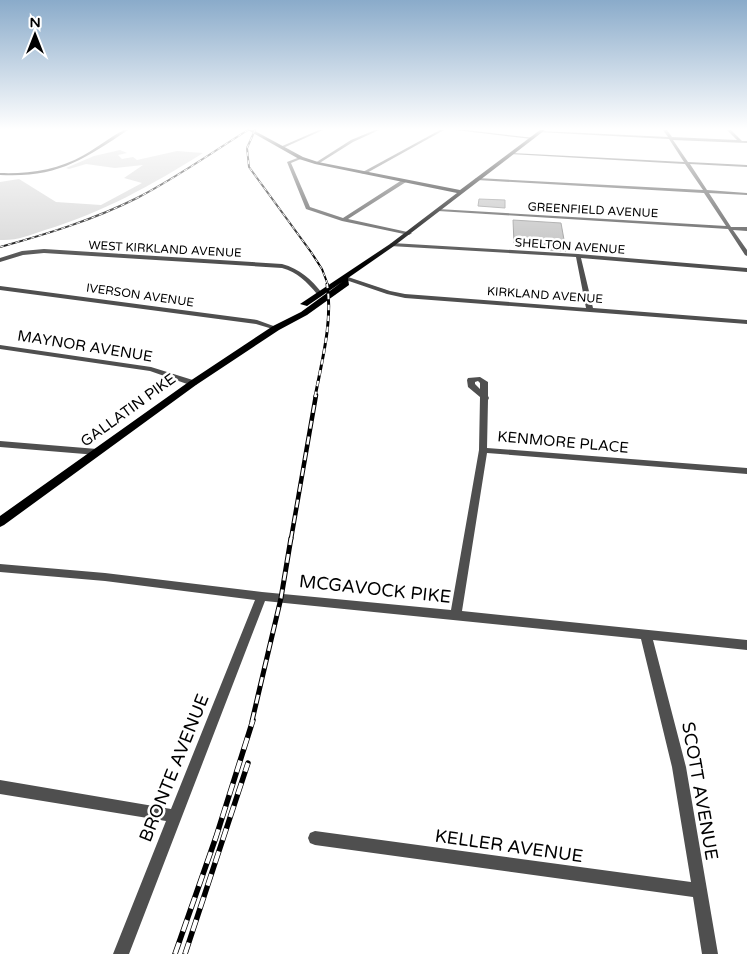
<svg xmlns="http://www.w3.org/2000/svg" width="747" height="954" font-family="'Varela Round',sans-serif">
<rect width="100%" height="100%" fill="#fff"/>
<path fill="#d6d6d6" d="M120,150L127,153L118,155L122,159L133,157L137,160L177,151L203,153C152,185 102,213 45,230C30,235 16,241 0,240V182L19,179L56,202L101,205L142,183L124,178L143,165L115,168L86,164L69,169L66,168L94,156Z"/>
<path fill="#bfbfbf" stroke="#939393" d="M479,199L505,200V208L478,206Z
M513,220L561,223L566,251L550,250L549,245L514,243Z"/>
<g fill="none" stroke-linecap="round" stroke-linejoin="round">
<path fill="#4f4f4f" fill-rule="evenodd" d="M124,130H128C83,160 57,178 0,175V173C29,174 58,170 84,155C98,147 110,137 124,130Z
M319,130H323L283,148L280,147Z
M375,130H379L353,142L318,164L315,163L351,140Z
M440,130H444L365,174L361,173Z
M456,130H466L534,138L532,139Z
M663,130H667L672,137L737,140L727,130H731L742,141H747V143L673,140L688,162L747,165V167L690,164L707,190L747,193V195L709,193L731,227H747V231L733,230L747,250V256L745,255L728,229L438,211L436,210L438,209L726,226L704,193L477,180L475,179L477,178L703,190L685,164L510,154L512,153L684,162L669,139L538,132L540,131L668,137Z
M300,157L303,158L291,163L310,207L343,218L402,180H406V182L348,219L412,233L409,235L342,221L306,209L287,162Z
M392,243L578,254L747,268V272L581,258L593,308L747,320V324L405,298L387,294L343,279L342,278L345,276L390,291L405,294L586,308L576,257L390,246V244Z
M44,249L282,264C300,269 311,279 322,293L317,294C307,282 297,272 282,268L44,253L23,255L0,262V258L22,251Z
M0,286L257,320L279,328L276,330L256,324L0,290Z
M0,345L151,367L196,381L197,383L196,385H190L150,371L0,349Z
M480,377L488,382V396L489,398L488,400L487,448L747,468V474L487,453L462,611L747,640V650L653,640L686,767L718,954H702L693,897L315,845L310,843L308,838L310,833L315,831L691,882L672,767L641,639L265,601L129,954H113L166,821L0,794V780L171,809L255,600L105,581L0,572V564L105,573L262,592L451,610L479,450L480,397L468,387L467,380L468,378ZM478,381L480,383V389L475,384V382Z
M0,441L97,449L101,452L97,455L0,447Z"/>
<path fill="#000" fill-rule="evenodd" d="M248,130H253L303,157L318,162L460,190L540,130H545L394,246L348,278L349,285L307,315L279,330L196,385L4,525L0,527V516L190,381L273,326L301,312L342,282L307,306L300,304L390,244L457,193L315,164L299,159Z"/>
<defs>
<path id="rail-far4" d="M255,130L247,148L249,167L311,252L322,269L328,285
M0,247C47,234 93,220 137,198C176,178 211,153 248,130"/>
<path id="rail-far3" d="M315,397C322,360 333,321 327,284"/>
<path id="rail-far2" d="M291,539L316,395"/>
<path id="rail-far1" d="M252,721L281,598L291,538"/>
<path id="rail" d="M175,954L216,837L253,720
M185,954L248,763"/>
</defs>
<use href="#rail-far4" stroke="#000" stroke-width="2"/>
<use href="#rail-far3" stroke="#000" stroke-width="3"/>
<use href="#rail-far2" stroke="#000" stroke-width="4.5"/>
<use href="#rail-far1" stroke="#000" stroke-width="5"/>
<use href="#rail" stroke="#000" stroke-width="5.5"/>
<use href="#rail-far4" stroke="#fff" stroke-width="1" stroke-dasharray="4" stroke-linecap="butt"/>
<use href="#rail-far3" stroke="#fff" stroke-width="2" stroke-dasharray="5.5" stroke-linecap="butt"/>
<use href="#rail-far2" stroke="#fff" stroke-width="2.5" stroke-dasharray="8" stroke-linecap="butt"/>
<use href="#rail-far1" stroke="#fff" stroke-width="3" stroke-dasharray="9" stroke-linecap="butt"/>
<use href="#rail" stroke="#fff" stroke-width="4" stroke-dasharray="12" stroke-linecap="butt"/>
</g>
<linearGradient id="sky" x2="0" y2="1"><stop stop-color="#8aabca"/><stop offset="0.49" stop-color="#fff"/><stop offset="1" stop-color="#fff" stop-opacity="0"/></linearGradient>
<rect width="747" height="263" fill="url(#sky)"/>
<g text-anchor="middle" stroke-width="5" stroke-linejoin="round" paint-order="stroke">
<g font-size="12" fill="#000" stroke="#fff">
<text transform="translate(593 210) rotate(3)" y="4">GREENFIELD AVENUE</text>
<text transform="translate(570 246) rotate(4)" y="4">SHELTON AVENUE</text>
<text transform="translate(165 249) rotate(3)" y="4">WEST KIRKLAND AVENUE</text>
<text transform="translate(140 295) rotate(8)" y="4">IVERSON AVENUE</text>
<text transform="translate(545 295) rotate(4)" y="4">KIRKLAND AVENUE</text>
</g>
<g font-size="15" fill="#000" stroke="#fff">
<text transform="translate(85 346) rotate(9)" y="5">MAYNOR AVENUE</text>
<text transform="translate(128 410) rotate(-36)" y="5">GALLATIN PIKE</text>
<text transform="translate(563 442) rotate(5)" y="5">KENMORE PLACE</text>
</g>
<g font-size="18" fill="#000" stroke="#fff">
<text transform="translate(375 589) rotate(6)" y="6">MCGAVOCK PIKE</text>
<text transform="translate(174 768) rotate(-68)" y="6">BRONTE AVENUE</text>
<text transform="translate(700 791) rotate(80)" y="6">SCOTT AVENUE</text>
<text transform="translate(509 846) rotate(8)" y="6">KELLER AVENUE</text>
</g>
</g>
<g transform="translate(35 35)" stroke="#ffffff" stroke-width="4" paint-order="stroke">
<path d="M0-4L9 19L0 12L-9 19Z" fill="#000000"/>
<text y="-8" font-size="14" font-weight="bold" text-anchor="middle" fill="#000000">N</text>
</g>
</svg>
